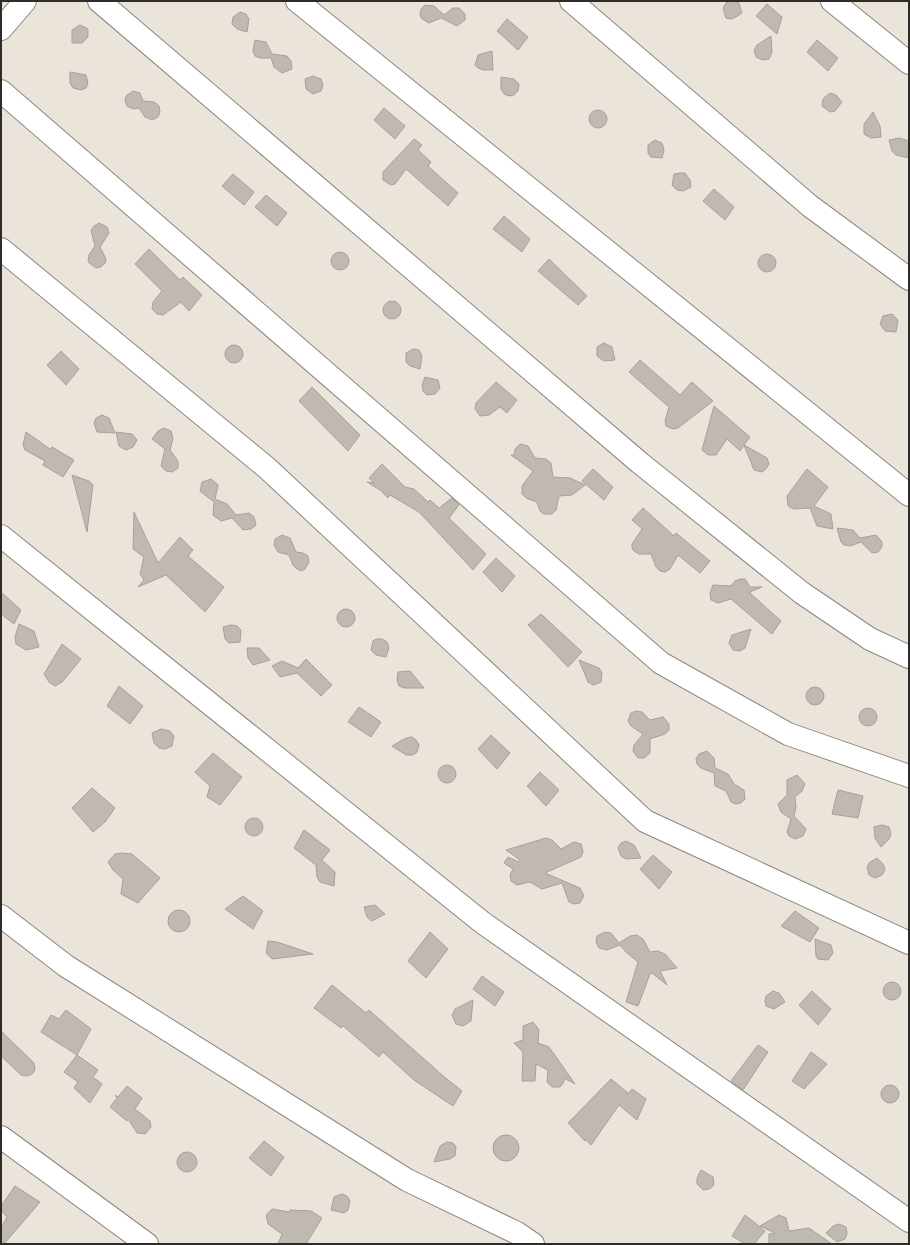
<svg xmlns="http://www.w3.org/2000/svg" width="910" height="1245" font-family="'IBM Plex Sans',sans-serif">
<rect width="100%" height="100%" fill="#ebe4db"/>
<path fill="#c0b9b1" stroke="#a7a199" d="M732,1L739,3L742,13L736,17L731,19L726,18L723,8L726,3Z
M767,4L782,17L777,34L756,16Z
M425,5L434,6L444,15L453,8H459L465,14V20L457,26L441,18L429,23L422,19L420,15L421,9Z
M240,12L246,14L249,19L247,32L237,29L232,24L233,17Z
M507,19L528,37L518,50L497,31Z
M80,25L88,29V37L82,43H72V30Z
M771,36L772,52L769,59L762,60L756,57L754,50L757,45Z
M255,40L266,42L272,54L287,56L291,61L292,69L282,73L274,67L271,58H260L255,56L253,51Z
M817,40L838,58L828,71L807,52Z
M492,51L493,70H483L478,68L475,65L478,55Z
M70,72L86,75L88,83L86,88L81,90L73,88L70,83Z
M313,76L321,79L323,86L321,91L313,94L306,89L305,79Z
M501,77L514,79L519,84L518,91L514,95L509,96L504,94L501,89Z
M133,91L140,93L143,101L154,102L159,106L160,112L158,117L152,120L145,117L139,108L133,109L127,106L125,101L126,96Z
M830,93L836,95L842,102L835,111L830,112L822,106L823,99Z
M384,108L405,126L395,139L374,120Z
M589 119a9 9 0 1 1 18 0a9 9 0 1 1-18 0Z
M873,112L880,126L881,137L871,138L864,134V124Z
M899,138L909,141V158L896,155L892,151L889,140Z
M414,139L422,145L418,150L431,162L428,166L458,193L448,206L406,169L395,184L391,185L383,180V172Z
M655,140L662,143L664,150L662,158L651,157L648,153V145Z
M680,173H685L690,180L691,187L683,191L677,190L672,185L674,174Z
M233,174L254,192L244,205L222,186Z
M714,189L734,207L725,220L703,201Z
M266,195L287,213L277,226L255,207Z
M504,216L530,239L522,252L493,229Z
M99,223L107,227L109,233L100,247L105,257L106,262L101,267L96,268L88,262L89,255L95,246L91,230L94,226Z
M149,249L180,280L183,277L202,295L189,311L181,302L163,315L157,314L152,309L153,302L162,291L135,264Z
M331 261a9 9 0 1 1 18 0a9 9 0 1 1-18 0Z
M758 263a9 9 0 1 1 18 0a9 9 0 1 1-18 0Z
M549,259L587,296L578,305L538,271Z
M383 310a9 9 0 1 1 18 0a9 9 0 1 1-18 0Z
M892,314L898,320L896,332L885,331L880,324L883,316Z
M604,343L612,347L615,360L604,361L597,356V347Z
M225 354a9 9 0 1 1 18 0a9 9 0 1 1-18 0Z
M413,349L419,350L422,356L420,369L410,366L406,362V353Z
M61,351L79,369L66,385L47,365Z
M640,360L680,395L692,382L713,401L678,428L674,429L670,428L666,426L665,421L669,407L629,372Z
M425,377L438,380L440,388L435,394L427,395L423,391L422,385Z
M496,382L517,400L507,413L500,407L489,415L480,416L475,409L476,403Z
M312,387L360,435L348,451L299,401Z
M714,406L750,437L744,445L767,458L769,464L766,469L762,472L754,470L744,445L740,451L727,439L716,455H708L702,450Z
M102,415L109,418L115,433L97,432L94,423L96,418Z
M164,428L171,431L173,438L170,450L178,461V468L172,472L166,471L161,466L165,449L152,439L158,431Z
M26,432L50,449L52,447L74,460L63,477L43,465L45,461L25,450L23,445Z
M116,432L132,434L137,440L133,447L126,450L119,446Z
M520,444L528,446L535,458L546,459L551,463L553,477L570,478L585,485L572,495L559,496L556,510L552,514H544L540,511L537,502L526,498L522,494V486L533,471L511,455H514L515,449Z
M382,464L405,487L414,489L428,502L430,500L439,508L452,498L459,505L449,518L486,554L473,570L419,512L390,495L388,498L380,490L367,482L374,483L369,478Z
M593,469L613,487L604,500L582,481Z
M807,469L828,487L814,506L831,514L833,529L817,526L810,508L794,509L788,506L787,496Z
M72,475L89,481L93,485L87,532Z
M211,479L218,485L215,499L227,504L236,515L249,513L254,517L256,525L251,529L243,530L232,518L221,521L213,515L214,502L200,491L202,482Z
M643,508L674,536L676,533L710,561L700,573L678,555L670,569L665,572L660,571L656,567L651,554H639L634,551L632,548V544L642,529L632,520Z
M134,512L158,563L180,537L193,550L188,556L224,587L205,612L166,575L138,587L144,580L140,574L144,557L133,549Z
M837,528L853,530L860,538L876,535L882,542V547L878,552L872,553L861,542L850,546L844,545L841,542Z
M282,535L290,538L296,552L303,553L308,556L309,562L305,569L301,571L297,569L293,565L289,555L278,552L274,545L275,539Z
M496,558L515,576L502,592L483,572Z
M740,579H745L750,587H762L750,592L751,594L781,621L772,634L731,599L718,603L711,600L710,593L713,585L731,586L735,581Z
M1,592L21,610L14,624L1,614Z
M337 618a9 9 0 1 1 18 0a9 9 0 1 1-18 0Z
M541,614L582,652L568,667L528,625Z
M19,624L34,631L39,647L26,650L16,644L15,637Z
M231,625L237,626L241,630L240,642L229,643L225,639L223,627Z
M751,629L745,648L740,651L733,650L729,643L732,635Z
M376,639H382L387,642L389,648L386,657L376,655L371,650L373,641Z
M62,644L81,659L62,682L55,686L49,682L44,674Z
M247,648H259L270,660L253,665L248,658Z
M306,659L332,685L321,696L297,673L280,677L272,666L282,661L298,668Z
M579,660L599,668L602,673L601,682L593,685L588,682Z
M410,671L424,688H404L399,686L397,680L398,672Z
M119,686L143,706L130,724L107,706Z
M806 696a9 9 0 1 1 18 0a9 9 0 1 1-18 0Z
M359,707L381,722L371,737L348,722Z
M859 717a9 9 0 1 1 18 0a9 9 0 1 1-18 0Z
M636,711L642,712L650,720L663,717L669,724V730L665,734L650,739V753L644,758H638L633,751L634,745L643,734L631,726L628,721L631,713Z
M161,729L170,731L174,736L172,746L165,749L159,748L154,743L152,733Z
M491,735L510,753L497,769L478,749Z
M412,737L416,740L419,745L417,752L413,755H406L392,746L406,738Z
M707,751L714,758L715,768L728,774L734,784L744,790L745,799L741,803L736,804L731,802L726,791L715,786L714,773L701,768L697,764L696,759L699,754Z
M213,753L242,777L220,805L207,797L210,786L195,772Z
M438 774a9 9 0 1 1 18 0a9 9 0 1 1-18 0Z
M540,772L559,790L546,806L527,786Z
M797,775L805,784L802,791L795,797L796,807L794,816L806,829L803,836L795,839L789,836L787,832L791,819L781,812L778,804L787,795V780Z
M92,788L115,808L105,822L93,832L72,808Z
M838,790L863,796L858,818L832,814Z
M245 827a9 9 0 1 1 18 0a9 9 0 1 1-18 0Z
M882,825L889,827L891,834L889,839L881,847L875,838L874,827Z
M304,830L330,850L322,860L335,872L334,886L320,882L317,877L316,865L294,848Z
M546,838L552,840L561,849L574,842L581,844L583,852L581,857L545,873L580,888L584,896L580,903L574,904L569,902L562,883L542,889L530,882L517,885L511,881L510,875L513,869L504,863L508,857L519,862L520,860L506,850Z
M626,841L634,845L641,858L626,859L621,856L618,848L621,843Z
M122,853L132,854L160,878L138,903L121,894L123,879L113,870L108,862L115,854Z
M653,855L672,872L659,889L640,869Z
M877,858L883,864L885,870L882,875L875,878L869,875L867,867L870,862Z
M243,896L263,911L253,929L225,909Z
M375,905L385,914L372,921L367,917L364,907Z
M168 921a11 11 0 1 1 22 0a11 11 0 1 1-22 0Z
M795,911L819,928L810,942L781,926Z
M430,932L448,949L426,978L408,961Z
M605,932L611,933L619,943L630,936L637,935L643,939L650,952L658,951L665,954L677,968L660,971L667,985L652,973L650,974L638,1006L626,1002L638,962L627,953L620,945L607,950L599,948L596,942L597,936Z
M815,939L831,945L833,953L828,960L818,959L816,956Z
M268,941L277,942L313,954L272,959L266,953Z
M482,976L504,992L495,1006L473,989Z
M883 991a9 9 0 1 1 18 0a9 9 0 1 1-18 0Z
M332,985L366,1013L369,1010L442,1075L462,1091L453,1106L414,1080L383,1052L379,1057L343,1026L341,1028L314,1008Z
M773,991L779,993L785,1002L774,1009L766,1006L765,1001L766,996Z
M812,991L831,1009L818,1025L799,1005Z
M473,1000L471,1021L463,1026L456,1024L452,1015L455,1009Z
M66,1010L91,1029L77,1055L41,1032L51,1015L59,1019Z
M533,1022L539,1030L538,1043L549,1047L575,1084L564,1078V1082L560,1087H552L547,1082L548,1070L536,1064L535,1081H522L523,1052L514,1043L523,1040V1026Z
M1,1031L34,1063L35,1070L32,1074L27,1076L21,1075L1,1056Z
M758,1045L768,1052L743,1090L731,1081Z
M811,1052L827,1064L804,1089L792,1081Z
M77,1055L98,1070L93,1077L102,1084L90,1103L74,1088L78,1082L64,1072Z
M611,1079L628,1093L627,1095L632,1089L646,1099L637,1120L619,1105L591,1145L585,1139V1141L568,1123Z
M881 1094a9 9 0 1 1 18 0a9 9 0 1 1-18 0Z
M127,1086L142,1098L135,1109L150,1121L151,1127L145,1134L137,1133L128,1119L127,1121L110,1107L117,1098L115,1095L118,1097Z
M493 1148a13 13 0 1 1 26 0a13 13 0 1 1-26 0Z
M264,1141L284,1157L271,1176L249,1158Z
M447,1142L453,1143L456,1147L455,1156L450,1159L434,1162L440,1146Z
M177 1162a10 10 0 1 1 20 0a10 10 0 1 1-20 0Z
M701,1170L713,1177L714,1185L709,1189L703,1190L697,1184V1178Z
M15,1186L40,1202L4,1244H1V1228L7,1217L1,1210V1206Z
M342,1194L347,1196L350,1201L348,1210L344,1213L331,1210L334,1197Z
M272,1209L289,1212L290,1210L311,1211L322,1218L306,1244H278L282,1234L268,1224L266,1215Z
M745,1215L765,1231L754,1244H745L732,1236Z
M779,1215L786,1218L789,1231L809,1228L832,1244H769V1234L775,1233L760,1226Z
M839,1224L846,1227L847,1234L845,1239L837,1242L826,1233L833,1226Z"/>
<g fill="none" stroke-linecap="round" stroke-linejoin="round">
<defs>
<path id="minor" d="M99,1L640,463L802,593L870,639L909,657
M297,1L909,495
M571,1L810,206L909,279
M832,1L909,63
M1,29L25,1
M1,91L661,663L788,734L909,776
M1,249L267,468L645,821L909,943
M1,536L483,923L909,1221
M1,916L66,966L407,1180L517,1233L533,1244
M1,1137L147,1244"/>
</defs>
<use href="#minor" stroke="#8c867f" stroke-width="24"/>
<use href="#minor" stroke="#fff" stroke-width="22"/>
</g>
<rect width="910" height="1245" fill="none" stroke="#2e2b28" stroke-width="4"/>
</svg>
